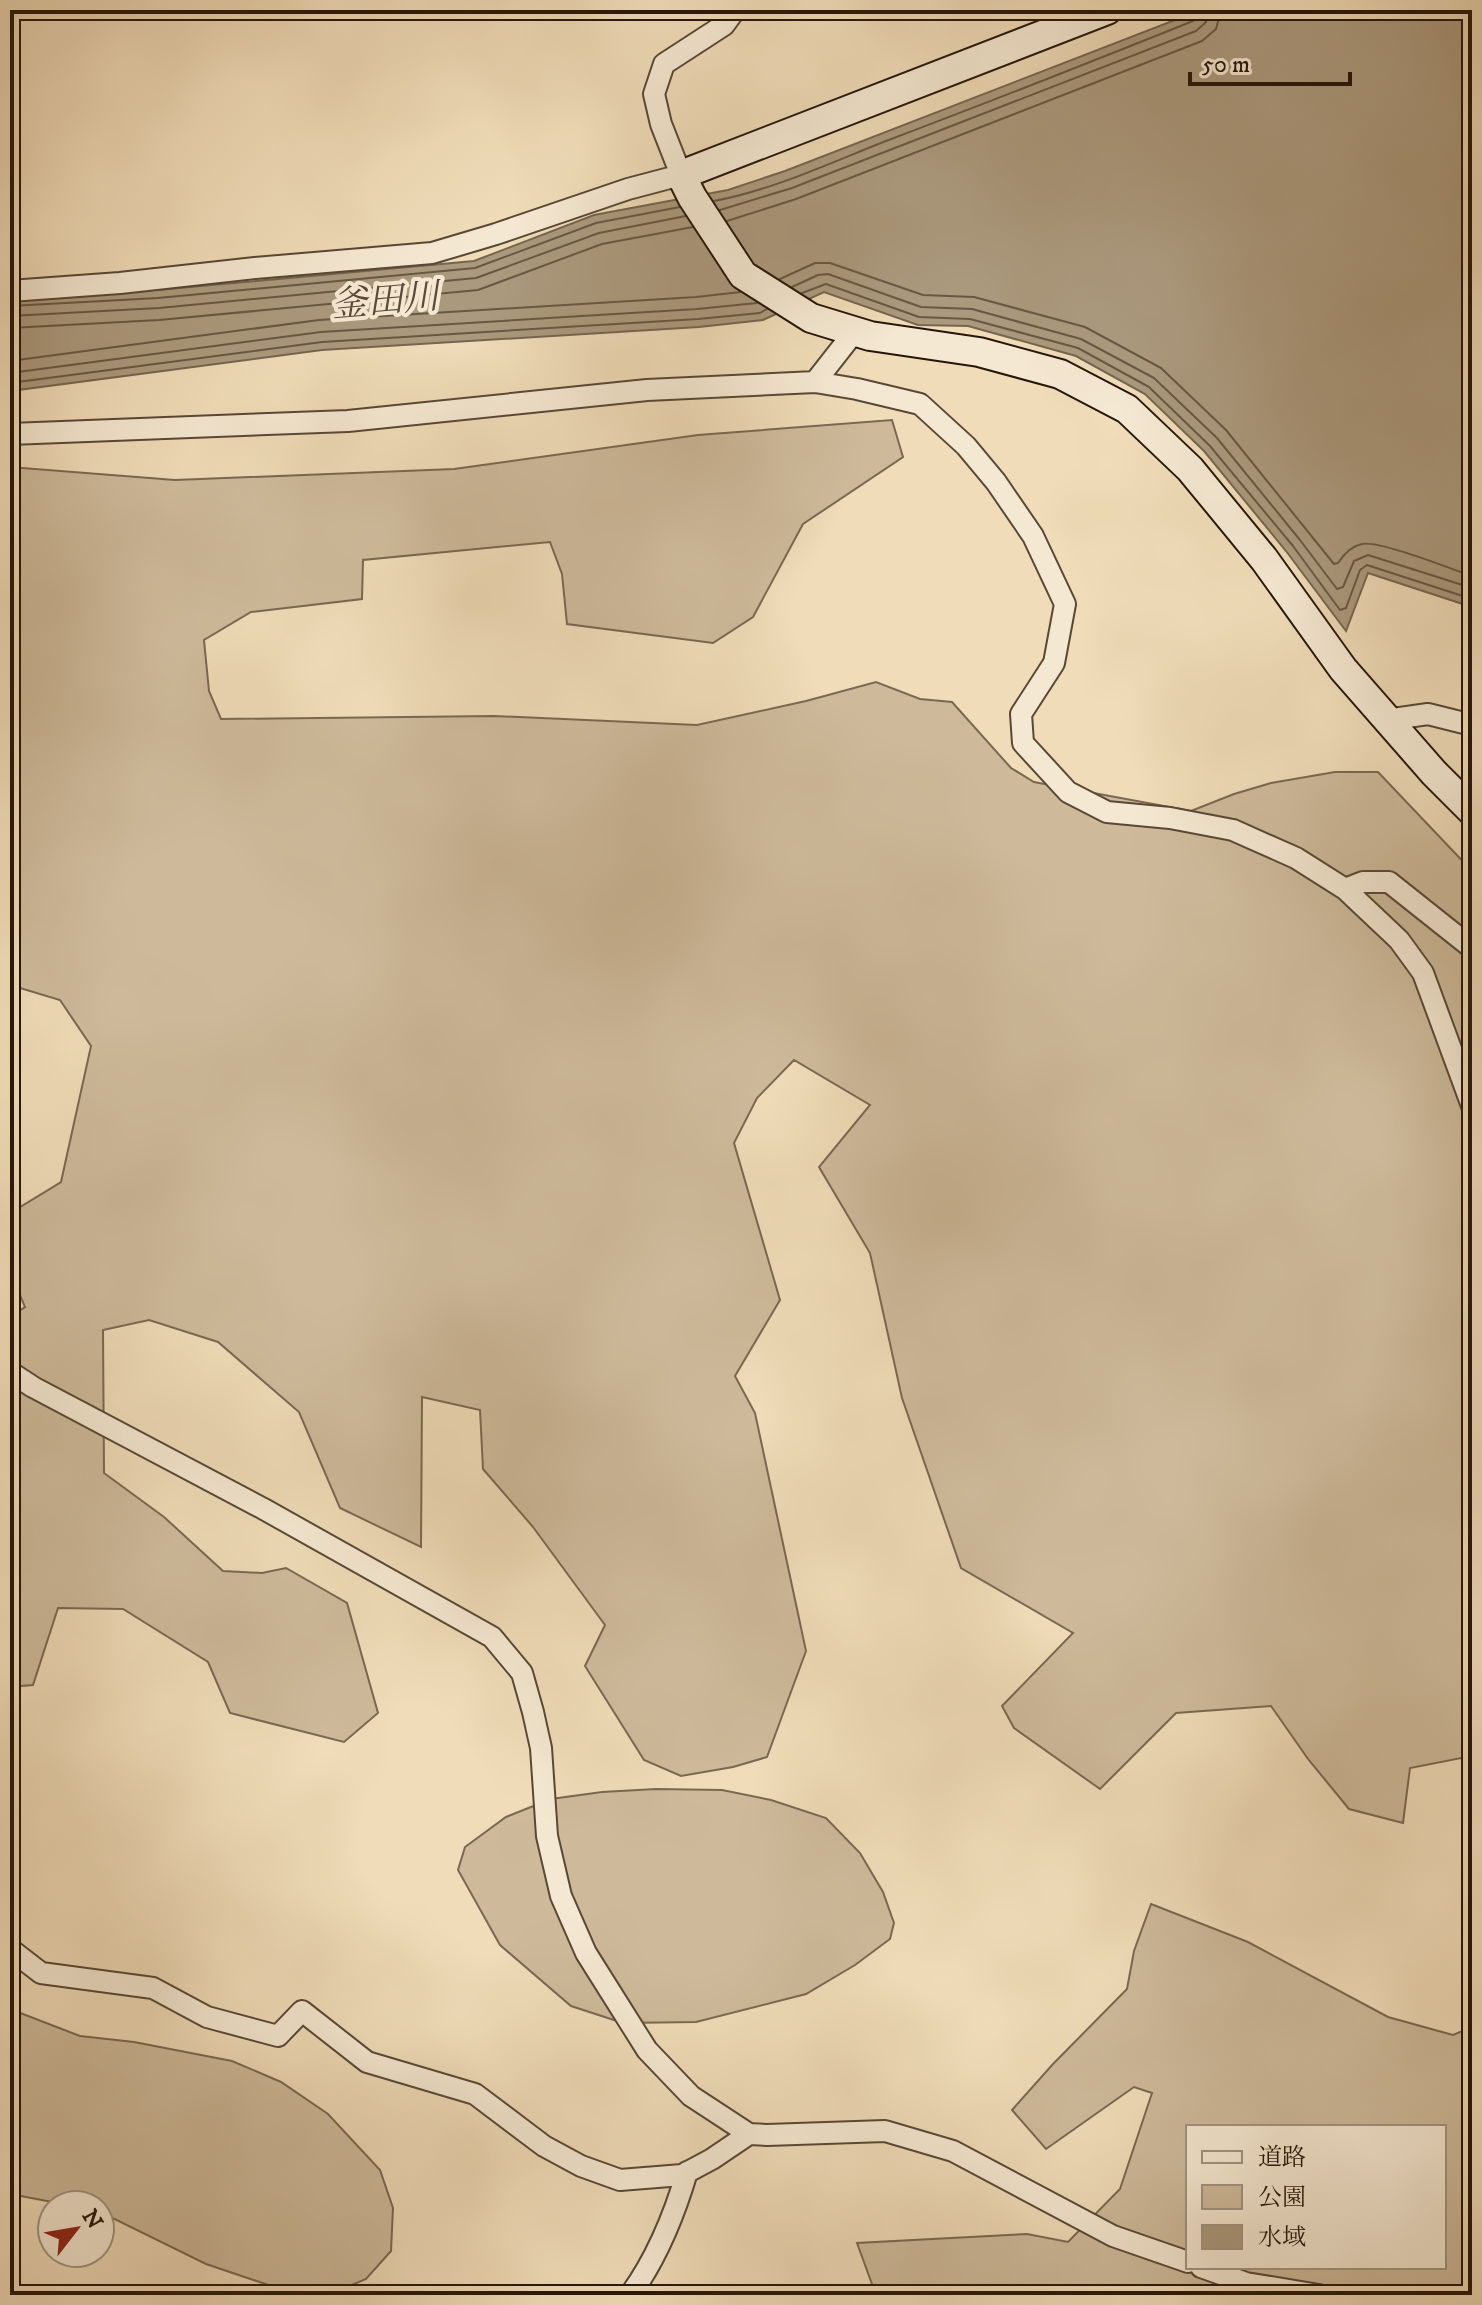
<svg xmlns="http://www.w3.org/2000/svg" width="1482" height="2305" font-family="'IM FELL DW Pica','Noto Serif JP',serif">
<rect width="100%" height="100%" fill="#f0dcb9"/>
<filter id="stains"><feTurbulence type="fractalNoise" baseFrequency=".0025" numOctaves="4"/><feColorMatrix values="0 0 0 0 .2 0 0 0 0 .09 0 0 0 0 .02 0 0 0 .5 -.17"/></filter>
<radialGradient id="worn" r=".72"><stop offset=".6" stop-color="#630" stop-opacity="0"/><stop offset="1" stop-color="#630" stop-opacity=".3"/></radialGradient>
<path fill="#ceba9b" stroke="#7a6852" stroke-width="2" fill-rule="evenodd" d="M892,420L903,457L803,524L753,617L713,643L567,624L562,574L550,542L363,560L362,599L251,612L204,640L209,691L221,719L494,716L697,725L806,701L876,682L920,699L952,702L1011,768L1034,782L1191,811L1234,794L1271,783L1335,772H1378L1472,871V1776L1461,1758L1410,1768L1403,1823L1349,1809L1308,1759L1271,1706L1176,1713L1100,1789L1014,1728L1002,1706L1073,1633L961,1568L902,1398L870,1253L819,1167L870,1105L794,1060L757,1098L734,1143L780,1300L735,1376L755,1413L806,1651L767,1757L733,1767L681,1776L644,1760L585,1666L605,1625L533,1527L483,1469L480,1410L422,1397L421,1547L340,1508L299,1412L218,1342L149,1320L103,1330L104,1473L164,1517L223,1571L262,1573L286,1568L347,1603L378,1713L344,1742L230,1713L208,1662L123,1609L58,1608L33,1685L10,1687V1317L25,1307L10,1271V1219L17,1209L61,1182L91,1046L60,1000L10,985V467L175,480L454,469L698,435Z
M656,1789L722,1790L771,1800L826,1818L860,1853L883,1892L894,1923L890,1939L855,1965L806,1994L696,2022L623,2023L571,2006L500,1945L458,1870L465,1847L506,1817L551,1799L602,1792Z
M1151,1904L1248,1942L1388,2017L1453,2035L1472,2027V2295H876L857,2243L1027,2234L1068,2242L1120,2189L1152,2093L1134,2087L1046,2149L1012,2110L1053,2064L1127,1989L1134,1951ZM1188,2127H1444V2267H1188Z
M10,2009L80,2036L134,2042L232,2061L281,2082L328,2114L380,2170L393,2208L391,2251L366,2279L328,2295H298L206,2264L100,2212V2205H68L10,2194Z"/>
<path fill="#ab997d" stroke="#76654f" stroke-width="2" d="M1214,10H1472V607L1368,573L1346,631L1286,551L1204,451L1145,394L1076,356L968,326L918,325L824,292L763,320L699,327L322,350L10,391V299L157,290L474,261L594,215L728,190L785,171L1193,13Z"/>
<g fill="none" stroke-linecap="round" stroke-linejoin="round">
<path stroke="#685843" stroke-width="2" d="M714,201C773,190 830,163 886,141C989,102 1091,62 1193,21L1198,16L1199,10
M720,210L792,188L1196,31L1206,22L1209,10
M727,221L796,199L1202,41L1216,29L1221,10
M780,279L815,263H830L923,295L974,297L1085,327L1161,368L1226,430L1334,564L1338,563C1344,554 1351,546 1362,544C1379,540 1451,569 1472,576
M792,287L818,275L828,274L921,307L972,309L1081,339L1154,378L1217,438L1300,540L1337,589L1343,587L1354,561L1368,555L1472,588
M802,293L826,284L919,317L970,319L1078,348L1149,387L1210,446L1293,546L1340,610L1346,608L1360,570L1367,565L1472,599
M10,306L158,298L475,268L596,223L680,207
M10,316L159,308L476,278L599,233L686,216
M10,328L159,320L478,290L602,244L693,227
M10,361L319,320L696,297L741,292
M10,373L321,332L697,309L757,303
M10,383L322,342L698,319L760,313L767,309"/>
<defs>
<path id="street" d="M10,291L120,283L255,268L432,253L496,234L628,189L681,175L661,124L654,94L664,64L724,25L735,10
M815,382L855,331
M10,434L348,421L647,390L815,382L857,389L920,404L966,446L996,482L1033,536L1065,604L1054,663L1021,714L1023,743L1068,792L1107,812L1170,818L1233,830L1296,858L1345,889L1399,940L1423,973L1472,1106
M1386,720L1428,714L1472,725
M1345,889L1363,882H1389L1472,948
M10,1372L33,1387L262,1508L492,1637L522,1673L533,1712L541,1748L547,1836L561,1896L586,1953L647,2050L691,2096L749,2134L767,2135L885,2131L953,2151L1113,2236L1188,2262
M10,1949L41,1973L153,1988L207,2017L278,2036L302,2011L367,2062L475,2094L544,2146L581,2166L620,2180L682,2175L712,2159L749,2134
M1201,2267L1246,2283L1319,2295
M630,2295C657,2258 674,2216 687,2172"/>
<path id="secondary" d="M1107,10L681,175L692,197L743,275L811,318L870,336L979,352L1060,374L1127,409L1190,469L1264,559L1343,669L1434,773L1472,811"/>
</defs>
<use href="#street" stroke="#584835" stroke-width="24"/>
<use href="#secondary" stroke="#261609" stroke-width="32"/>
<use href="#street" stroke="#f5e8d2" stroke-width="20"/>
<use href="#secondary" stroke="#f5e8d2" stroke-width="28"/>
</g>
<g text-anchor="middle" stroke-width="8" stroke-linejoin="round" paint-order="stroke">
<g font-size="36" font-style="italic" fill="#5b4a37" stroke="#f5e8d2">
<text transform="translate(385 299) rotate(-5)" y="13">釜田川</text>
</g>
</g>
<rect width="1482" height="2305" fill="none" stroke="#f0dcb9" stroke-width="40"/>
<rect x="12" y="12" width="1458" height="2281" fill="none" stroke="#261609" stroke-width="4"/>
<rect x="20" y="20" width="1442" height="2265" fill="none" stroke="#261609" stroke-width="2"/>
<rect x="1186" y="2125" width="260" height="144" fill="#f5e8d2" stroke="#a29482" stroke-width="2"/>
<rect x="1202" y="2151" width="40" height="12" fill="#f5e8d2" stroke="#a29482" stroke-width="2"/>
<text x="1258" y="2165" font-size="24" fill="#261609">道路</text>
<rect x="1202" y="2185" width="40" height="24" fill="#ceba9b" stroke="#a29482" stroke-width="2"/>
<text x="1258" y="2205" font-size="24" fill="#261609">公園</text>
<rect x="1202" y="2225" width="40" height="24" fill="#ab997d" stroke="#a29482" stroke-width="2"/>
<text x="1258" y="2245" font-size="24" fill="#261609">水域</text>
<g transform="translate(76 2229) rotate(59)"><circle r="38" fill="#f5e8d2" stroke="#a29482" stroke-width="2"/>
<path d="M0-6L14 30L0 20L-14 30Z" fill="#8f2418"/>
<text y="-12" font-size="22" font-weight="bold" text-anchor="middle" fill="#261609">N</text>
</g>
<path d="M1190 72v12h160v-12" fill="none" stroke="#261609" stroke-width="4"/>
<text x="1202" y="72" font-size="24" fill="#261609" stroke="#f5e8d2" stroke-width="6" paint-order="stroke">50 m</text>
<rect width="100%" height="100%" filter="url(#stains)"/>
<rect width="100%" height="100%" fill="url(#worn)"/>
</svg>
